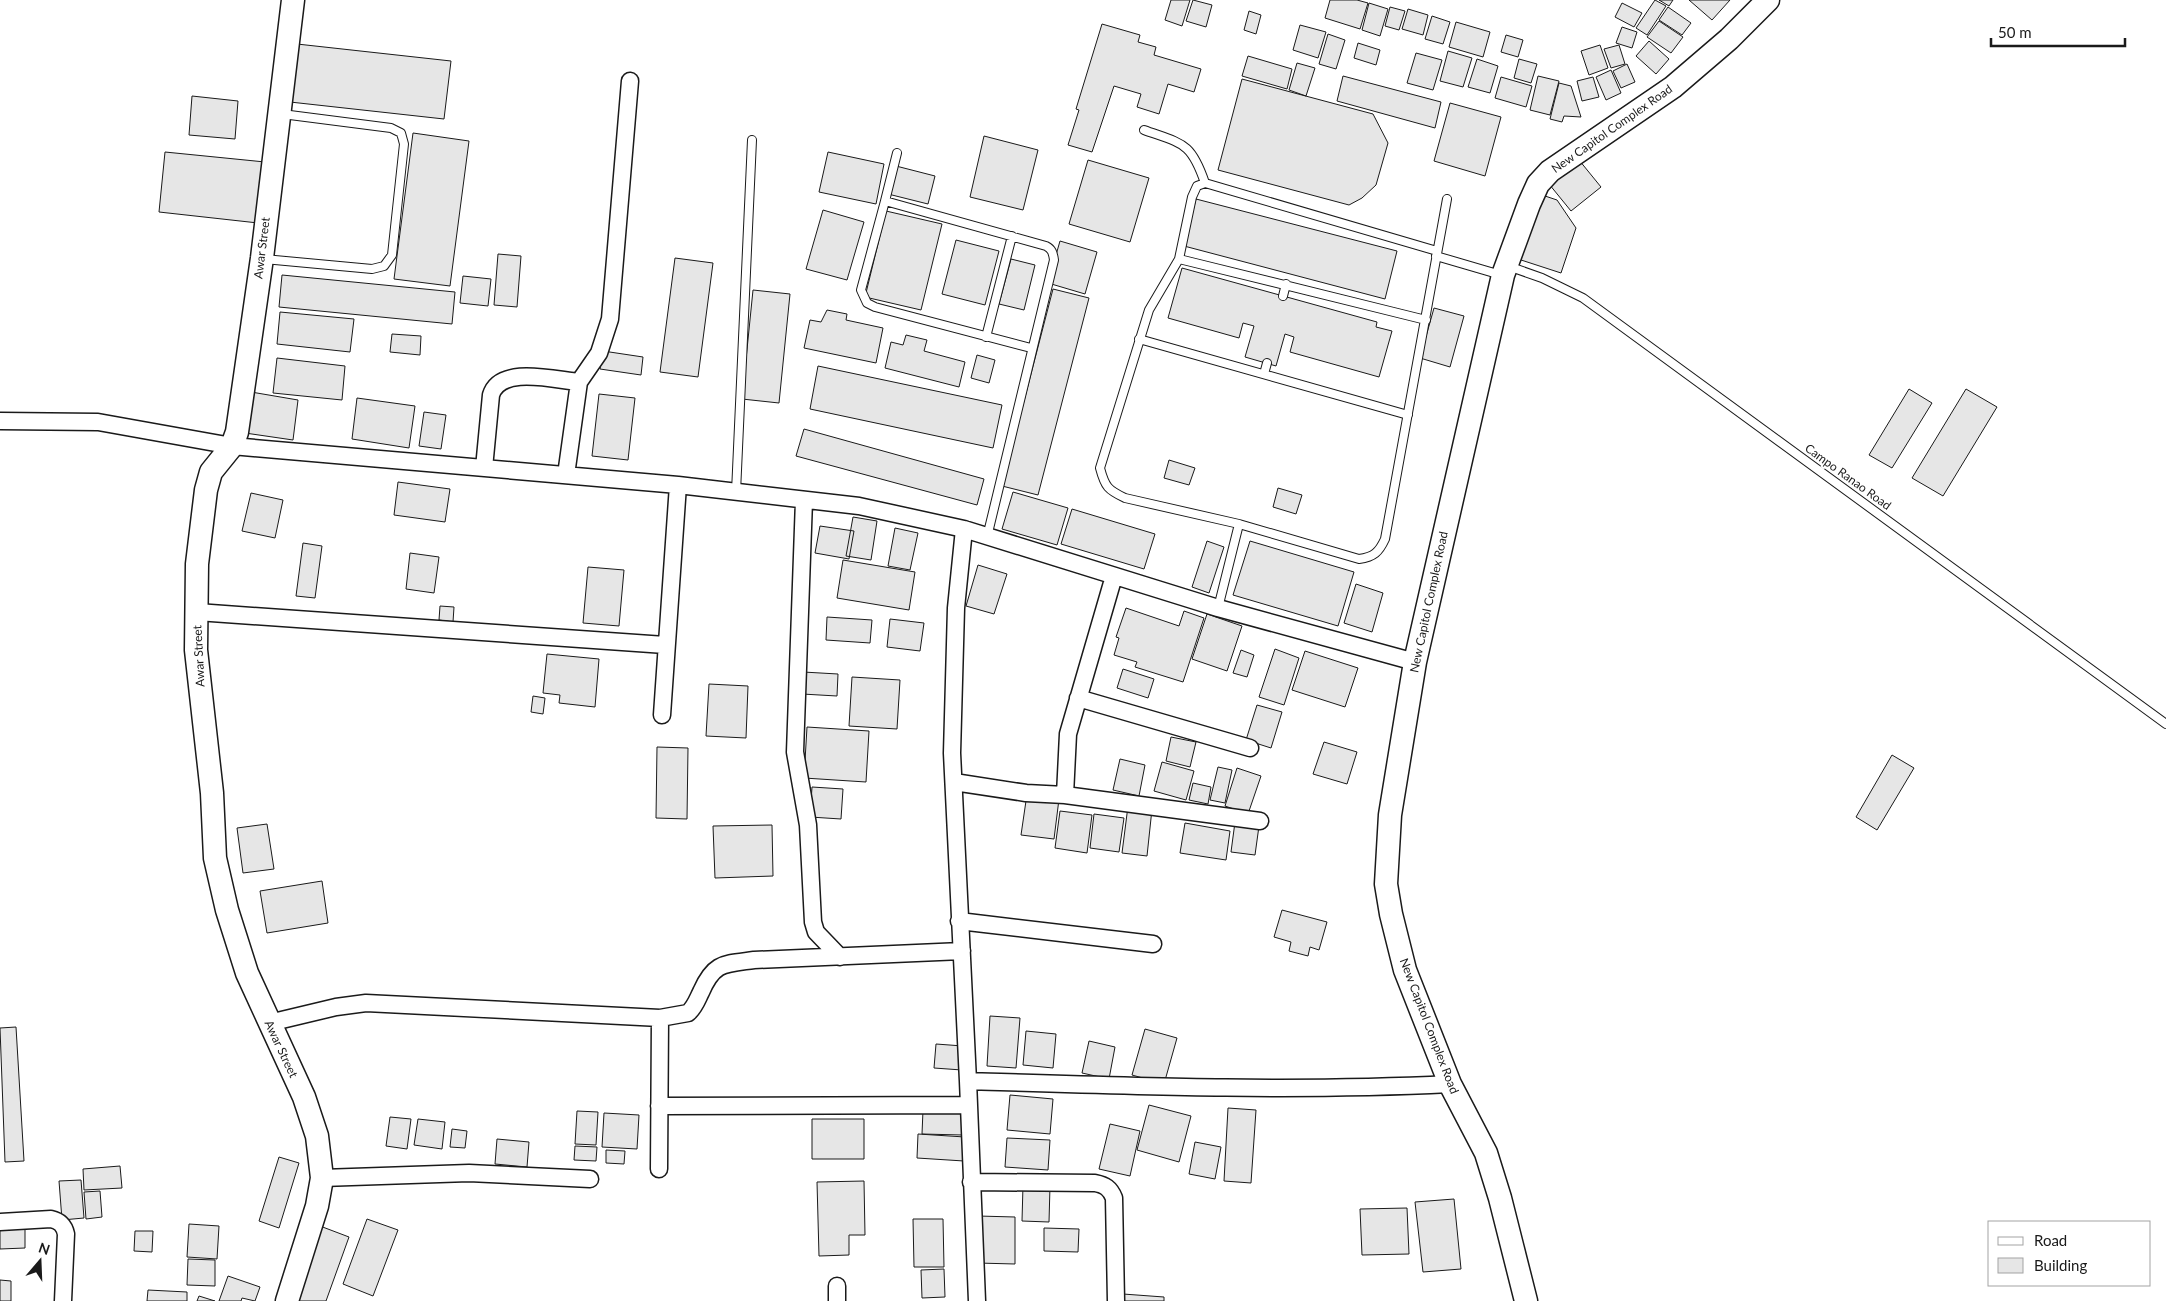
<svg xmlns="http://www.w3.org/2000/svg" width="2166" height="1301" font-family="Lato,sans-serif">
<rect width="100%" height="100%" fill="#fff"/>
<path fill="#e6e6e6" stroke="#1a1a1a" d="M1171,0H1190L1182,26L1165,20Z
M1193,0L1212,5L1206,27L1186,21Z
M1330,0H1357L1368,3L1360,29L1325,18Z
M1655,0L1666,6L1647,35L1636,28Z
M1659,0H1673L1669,6Z
M1689,0H1730L1712,20Z
M1369,3L1388,9L1380,36L1362,30Z
M1622,3L1642,13L1634,27L1615,17Z
M1390,7L1405,11L1399,30L1385,26Z
M1668,7L1691,23L1682,35L1659,20Z
M1408,9L1428,15L1423,35L1402,29Z
M1249,11L1261,15L1256,34L1244,30Z
M1432,16L1450,22L1443,44L1425,39Z
M1659,21L1683,37L1671,53L1647,37Z
M1456,22L1490,32L1483,57L1449,47Z
M1102,24L1140,35L1138,42L1156,47L1154,55L1201,69L1194,92L1168,84L1159,114L1137,107L1141,94L1114,86L1092,152L1068,145L1079,110L1076,109Z
M1300,25L1326,32L1318,58L1293,50Z
M1622,27L1637,32L1632,48L1616,43Z
M1328,34L1345,40L1336,69L1319,64Z
M1506,35L1523,40L1518,57L1501,52Z
M1649,41L1669,59L1656,74L1636,56Z
M1358,43L1380,50L1376,65L1354,58Z
M297,44L451,61L444,119L290,102Z
M1600,45L1608,68L1589,75L1581,51Z
M1619,45L1625,64L1611,68L1604,49Z
M1448,51L1472,58L1463,87L1440,81Z
M1416,53L1442,60L1433,90L1407,83Z
M1248,56L1292,69L1287,89L1242,76Z
M1477,59L1498,66L1490,93L1468,87Z
M1519,59L1537,64L1531,83L1514,78Z
M1297,63L1315,68L1306,96L1289,90Z
M1627,64L1635,82L1621,88L1613,71Z
M1611,70L1621,93L1606,100L1596,77Z
M1343,76L1441,102L1435,128L1337,101Z
M1538,76L1559,81L1550,115L1530,110Z
M1501,77L1532,86L1526,107L1495,98Z
M1593,77L1599,97L1582,101L1577,81Z
M1242,79L1373,114L1388,143L1376,185L1362,198L1349,205L1218,170Z
M1559,83L1571,86L1581,117L1564,116L1562,122L1550,119Z
M192,96L238,101L235,139L189,135Z
M1450,103L1501,117L1485,176L1434,161Z
M413,133L469,141L450,286L394,279Z
M984,136L1038,150L1023,210L970,197Z
M165,152L265,162L258,223L159,212Z
M828,152L884,164L876,204L819,192Z
M1088,160L1149,178L1130,242L1069,224Z
M1579,160L1601,187L1571,211L1549,184Z
M896,166L935,176L928,204L888,194Z
M1539,194L1557,200L1576,228L1561,273L1518,259Z
M1196,199L1397,251L1385,299L1184,246Z
M823,210L864,222L847,280L806,269Z
M886,211L942,224L921,310L865,297Z
M956,240L999,251L985,305L942,294Z
M1060,241L1097,252L1085,294L1048,283Z
M498,254L521,256L517,307L494,305Z
M675,258L713,263L698,377L660,372Z
M1011,259L1035,265L1024,310L999,304Z
M1182,268L1377,322L1376,327L1392,331L1379,377L1290,352L1294,337L1285,334L1276,366L1245,357L1254,326L1243,323L1239,338L1168,318Z
M282,275L455,292L452,324L279,307Z
M463,276L491,279L488,306L460,303Z
M1053,289L1089,298L1038,495L1002,486Z
M753,290L790,294L779,403L742,399Z
M1434,308L1464,316L1450,367L1420,358Z
M827,310L847,314L846,320L883,328L876,363L804,348L810,320L821,322Z
M280,312L354,319L350,352L277,344Z
M392,334L421,336L420,355L390,352Z
M906,335L927,340L924,351L965,362L959,387L885,368L891,342L903,345Z
M603,351L643,357L641,375L600,369Z
M977,355L995,360L989,383L971,378Z
M277,358L345,366L342,400L273,393Z
M818,366L1002,405L993,448L810,409Z
M1909,389L1932,403L1892,468L1869,455Z
M1966,389L1997,407L1943,496L1912,478Z
M251,392L298,400L293,440L245,433Z
M599,394L635,398L628,460L592,456Z
M357,398L415,406L409,448L352,439Z
M424,412L446,415L441,449L419,446Z
M804,429L984,479L977,505L796,456Z
M1169,460L1195,468L1189,485L1164,478Z
M398,482L450,489L445,522L394,515Z
M1278,488L1302,495L1296,514L1273,507Z
M1013,492L1068,508L1057,545L1002,529Z
M251,493L283,500L275,538L242,531Z
M1072,509L1155,534L1144,569L1061,544Z
M853,517L877,521L871,560L846,556Z
M820,526L854,531L849,559L815,553Z
M895,528L918,533L910,570L888,566Z
M1207,541L1224,547L1209,593L1192,587Z
M1250,541L1354,572L1338,626L1233,595Z
M303,543L322,546L315,598L296,596Z
M410,553L439,557L434,593L406,589Z
M843,560L915,572L909,610L837,598Z
M978,565L1007,574L994,614L966,606Z
M588,567L624,570L619,626L583,623Z
M1356,584L1383,593L1372,632L1344,623Z
M440,606L454,607L453,622L439,620Z
M1126,608L1179,626L1184,611L1204,618L1183,682L1135,667L1137,662L1114,655L1119,638L1116,637Z
M1207,614L1242,626L1227,671L1192,659Z
M827,617L872,620L870,643L826,640Z
M890,619L924,623L920,651L887,647Z
M1275,649L1299,658L1284,705L1259,697Z
M1241,650L1254,655L1247,677L1233,673Z
M1305,651L1358,668L1345,707L1292,690Z
M547,654L599,659L595,707L559,703L560,695L543,693Z
M1123,669L1154,679L1148,698L1117,688Z
M803,672L838,674L837,696L802,694Z
M852,677L900,680L897,729L849,726Z
M709,684L748,686L746,738L706,736Z
M533,696L545,698L543,714L531,712Z
M1257,705L1282,712L1271,748L1246,740Z
M807,727L869,731L866,782L804,778Z
M1171,737L1196,742L1190,767L1166,761Z
M1324,742L1357,752L1347,784L1313,774Z
M657,747L688,748L687,819L656,818Z
M1892,755L1914,768L1877,830L1856,817Z
M1120,759L1145,765L1139,796L1113,790Z
M1162,762L1194,771L1186,800L1154,791Z
M1218,767L1232,770L1225,803L1210,800Z
M1237,768L1261,776L1248,814L1225,806Z
M1193,783L1211,787L1208,804L1189,800Z
M812,787L843,789L841,819L810,817Z
M1027,794L1059,799L1054,839L1021,835Z
M1128,806L1152,809L1147,856L1122,853Z
M1060,811L1092,815L1087,853L1055,848Z
M1094,814L1124,818L1119,852L1090,848Z
M1235,822L1259,826L1255,855L1231,852Z
M1185,823L1230,831L1226,860L1180,853Z
M267,824L274,869L243,873L237,828Z
M772,825L773,876L715,878L713,826Z
M322,881L328,923L267,933L260,891Z
M1282,910L1327,922L1319,950L1310,947L1308,956L1289,951L1291,942L1274,937Z
M990,1016L1020,1018L1016,1068L987,1066Z
M16,1027L24,1161L5,1162L0,1028Z
M1145,1029L1177,1038L1164,1084L1132,1075Z
M1026,1031L1056,1034L1053,1068L1023,1065Z
M1089,1041L1115,1047L1109,1079L1082,1073Z
M936,1044L963,1046L962,1070L934,1068Z
M1010,1095L1053,1099L1050,1134L1007,1130Z
M1149,1105L1191,1116L1179,1162L1137,1150Z
M1228,1108L1256,1110L1251,1183L1224,1181Z
M923,1110L963,1112L962,1135L922,1134Z
M577,1111L598,1112L596,1145L575,1144Z
M604,1113L639,1115L637,1149L602,1147Z
M390,1117L411,1119L407,1149L386,1146Z
M418,1119L445,1122L442,1149L414,1145Z
M812,1119H864V1159H812Z
M1110,1124L1140,1131L1130,1176L1099,1169Z
M452,1129L467,1131L465,1148L450,1147Z
M918,1134L965,1137L964,1161L917,1158Z
M1007,1138L1050,1140L1048,1170L1005,1167Z
M497,1139L529,1142L527,1167L495,1164Z
M1195,1142L1221,1147L1215,1179L1189,1174Z
M575,1146L597,1147L596,1161L574,1160Z
M606,1150L625,1151L624,1164L606,1163Z
M279,1157L299,1163L279,1228L259,1221Z
M120,1166L122,1188L84,1190L83,1169Z
M81,1180L84,1218L62,1220L59,1181Z
M864,1181L865,1235H849V1255L819,1256L817,1182Z
M1023,1185L1050,1186L1049,1222L1022,1221Z
M100,1191L102,1217L86,1219L84,1192Z
M1454,1199L1461,1269L1423,1272L1415,1202Z
M1407,1208L1409,1254L1362,1255L1360,1209Z
M978,1216L1015,1217V1264L977,1263Z
M367,1219L398,1230L373,1296L343,1284Z
M913,1219H943L944,1267H914Z
M189,1224L219,1226L217,1259L187,1257Z
M320,1226L349,1237L326,1301H293Z
M25,1227V1248L0,1249V1228Z
M1044,1228L1079,1229L1078,1252L1044,1251Z
M135,1231H153L152,1252L134,1251Z
M188,1259L215,1260V1286L187,1285Z
M944,1269L945,1297L922,1298L921,1270Z
M228,1276L260,1287L255,1301L242,1298L241,1301H219Z
M0,1280L11,1281V1301H0Z
M148,1290L187,1292V1301H147Z
M1123,1294L1164,1297V1301H1122Z
M199,1296L215,1301H197Z"/>
<g fill="none" stroke-linecap="round" stroke-linejoin="round">
<defs>
<path id="lane" d="M1144,130C1183,144 1191,142 1205,183
M897,153L885,201L1046,246C1052,249 1053,253 1054,260L987,537
M885,201L861,290L867,303L875,307L1031,348
M1437,251L1205,183L1197,186L1192,197L1179,259L1149,310L1100,468C1105,487 1108,490 1125,498L1239,524L1359,559C1374,557 1379,552 1385,539L1447,199
M1436,256L1501,275
M264,259L372,269L384,266L392,255L404,144L401,133L391,128L282,114
M1179,259L1426,320
M1508,266L1542,278L1583,298L2166,724
M1283,296L1286,284
M986,337L1012,236
M1139,339L1408,415
M1264,374L1267,363
M736,492L752,140
M1218,608L1239,524"/>
<path id="street" d="M0,421L98,422L232,446L678,485L859,506L964,529L1218,608L1415,662
M484,468L491,395C500,365 555,380 579,382
M566,475L579,382L599,353L610,319L630,81
M804,500L795,752L808,825L813,922L816,932L840,957
M964,529L956,608L952,753L968,1081C1129,1086 1290,1092 1450,1084
M1114,576L1068,734L1065,795L1260,821
M197,612L665,645
M1078,698L1250,748
M662,715L678,485
M954,782L1026,793L1065,795
M959,921L1153,944
M660,1018L688,1013C695,1007 697,1000 701,992C714,962 724,964 754,960L962,951
M269,1023L336,1007L366,1003L660,1018L659,1169
M968,1081L977,1301
M659,1106L969,1105
M322,1178L469,1173L590,1179
M971,1182L1095,1183C1105,1185 1110,1188 1114,1198L1116,1301
M0,1222L51,1219C60,1221 64,1225 66,1234L63,1301
M837,1286V1301"/>
<path id="secondary" d="M287,1301L317,1206L322,1178L317,1136L304,1097L247,973L227,910L215,858L212,793L196,650L197,564L206,490L211,472L232,446L237,432L262,258L293,0
M1526,1301L1500,1198L1486,1153L1450,1084L1405,970L1391,914L1386,884L1390,815L1415,662L1503,275L1529,204L1538,184L1550,171L1673,87L1729,39L1768,0"/>
</defs>
<use href="#lane" stroke="#1a1a1a" stroke-width="10"/>
<use href="#street" stroke="#1a1a1a" stroke-width="19"/>
<use href="#secondary" stroke="#1a1a1a" stroke-width="25"/>
<use href="#lane" stroke="#fff" stroke-width="8"/>
<use href="#street" stroke="#fff" stroke-width="16"/>
<use href="#secondary" stroke="#fff" stroke-width="22"/>
</g>
<g text-anchor="middle" stroke-width="4" stroke-linejoin="round" paint-order="stroke">
<g font-size="12" fill="#1a1a1a" stroke="#fff">
<text transform="translate(1612 129) rotate(-35)" y="4">New Capitol Complex Road</text>
<text transform="translate(262 248) rotate(-83)" y="4">Awar Street</text>
<text transform="translate(1848 477) rotate(36)" y="4">Campo Ranao Road</text>
<text transform="translate(1429 602) rotate(-78)" y="4">New Capitol Complex Road</text>
<text transform="translate(199 656) rotate(-93)" y="4">Awar Street</text>
<text transform="translate(1429 1026) rotate(69)" y="4">New Capitol Complex Road</text>
<text transform="translate(281 1049) rotate(65)" y="4">Awar Street</text>
</g>
</g>
<rect x="1988" y="1221" width="162" height="65" fill="#ffffff" stroke="#a3a3a3"/>
<rect x="1998" y="1237" width="25" height="8" fill="#ffffff" stroke="#a3a3a3"/>
<text x="2034" y="1246" font-size="15" fill="#1a1a1a">Road</text>
<rect x="1998" y="1258" width="25" height="15" fill="#e6e6e6" stroke="#a3a3a3"/>
<text x="2034" y="1271" font-size="15" fill="#1a1a1a">Building</text>
<g transform="translate(40 1261) rotate(19)" stroke="#ffffff" stroke-width="4" paint-order="stroke">
<path d="M0-4L9 19L0 12L-9 19Z" fill="#1a1a1a"/>
<text y="-8" font-size="14" font-weight="bold" text-anchor="middle" fill="#1a1a1a">N</text>
</g>
<path d="M1991 38v8h134v-8" fill="none" stroke="#1a1a1a" stroke-width="2.5"/>
<text x="1998" y="38" font-size="15" fill="#1a1a1a" stroke="#ffffff" stroke-width="4" paint-order="stroke">50 m</text>
</svg>
